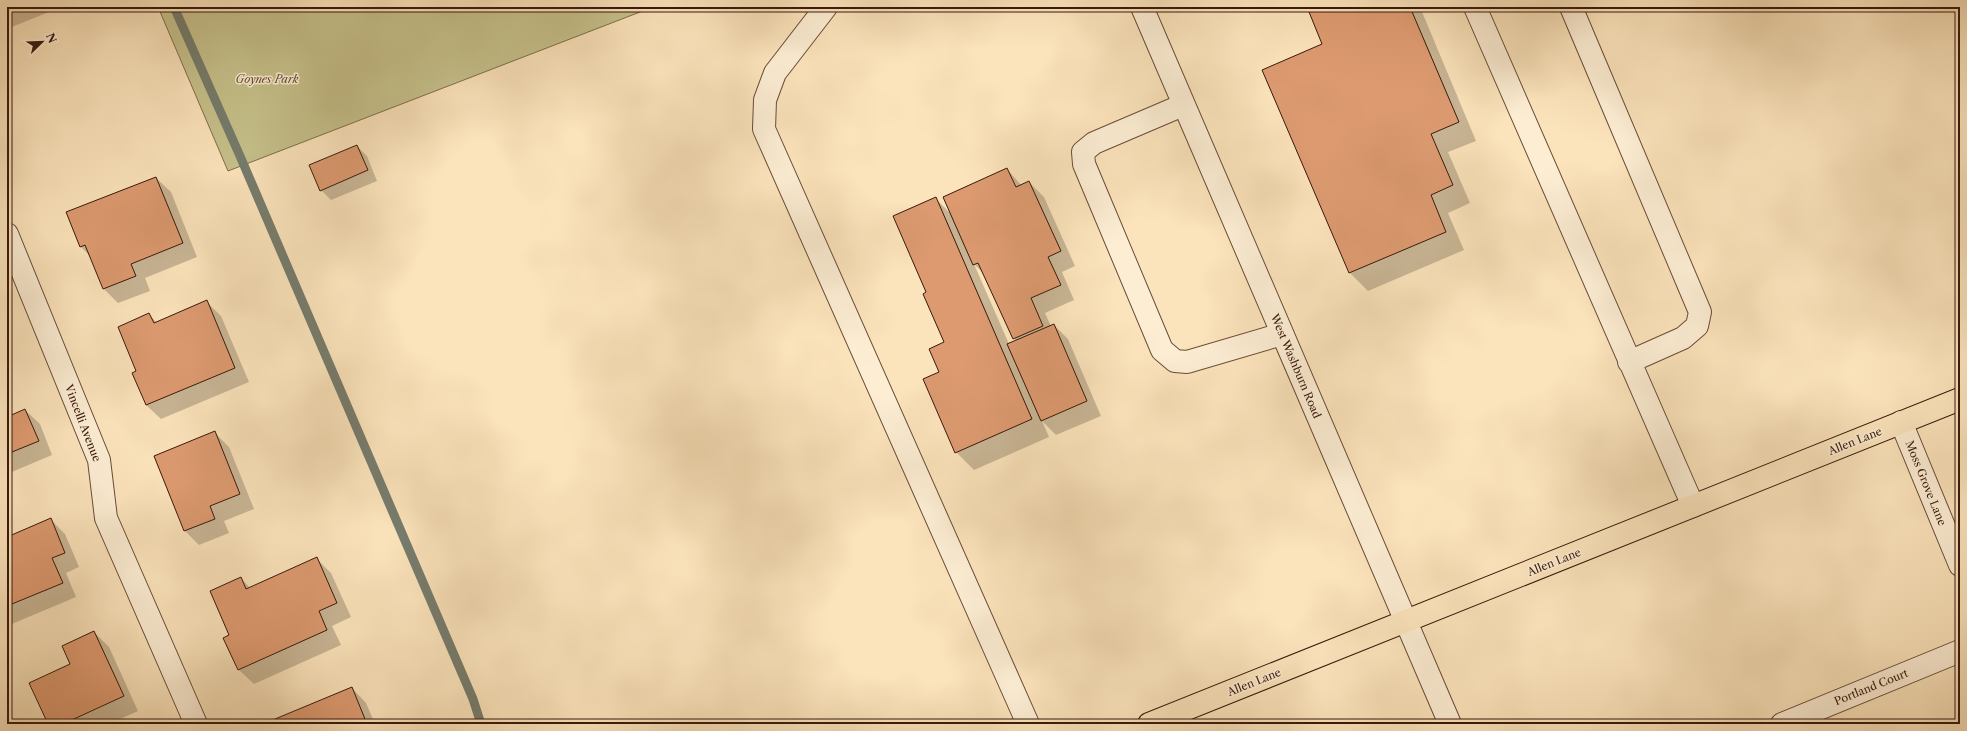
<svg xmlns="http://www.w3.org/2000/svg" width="1967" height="731" font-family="'Libre Caslon Text',serif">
<rect width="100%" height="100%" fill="#fbe3bb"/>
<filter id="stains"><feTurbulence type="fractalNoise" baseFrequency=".005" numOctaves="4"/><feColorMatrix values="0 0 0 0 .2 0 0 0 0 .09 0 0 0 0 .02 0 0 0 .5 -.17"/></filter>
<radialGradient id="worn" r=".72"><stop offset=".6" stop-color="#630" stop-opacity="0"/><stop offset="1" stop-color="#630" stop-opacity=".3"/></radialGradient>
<path fill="#c6c18b" stroke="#7f6d4c" d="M158,7H653L228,171Z"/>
<path fill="#0003" fill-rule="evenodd" d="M7,7H56V9L7,29Z
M1308,7H1420L1476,141L1448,152L1470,203L1448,213L1464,250L1368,291L1349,272L1324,45Z
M357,146L367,156L377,181L331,200L321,190Z
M1007,169L1022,186L1029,182L1044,197L1075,266L1062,272L1074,300L1045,313L1051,326L1054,325L1068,339L1101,416L1056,435L1042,421L1049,437L974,470L956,452L940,373L945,343L927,293L935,198L952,215ZM974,264L985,275L1016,341L1009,344Z
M156,178L171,192L197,257L145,278L150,291L118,303L104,289L91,257L81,247L68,213Z
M207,302L221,316L249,382L161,419L146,405L137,372L149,314L157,323Z
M7,401L13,415L25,410L40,424L52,455L7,474Z
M214,432L229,447L254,509L224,521L229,533L199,545L185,531Z
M51,520L65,534L79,567L66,573L76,597L7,626V538Z
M316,558L331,573L351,617L332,626L341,645L254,684L239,670L225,638L231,636L241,578L250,588Z
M94,632L109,647L138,711L109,724H49L71,664Z
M352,688L366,703L375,724H265Z"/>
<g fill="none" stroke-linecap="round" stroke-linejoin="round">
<path stroke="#767c6d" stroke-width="9" d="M174,7L240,156L473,699L481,724"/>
</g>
<path fill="#dd9a70" stroke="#38190d" d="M1307,7H1410L1459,122L1431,134L1453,185L1431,195L1446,232L1349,273L1262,70L1322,44Z
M357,145L368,170L320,191L309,165Z
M1007,168L1016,187L1029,181L1061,251L1048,257L1061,285L1031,298L1043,326L1013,339L978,263L973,265L943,197Z
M156,177L183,243L131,264L136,276L103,289L85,245L80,247L66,212Z
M936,197L1032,419L955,453L923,379L939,372L929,349L944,342L923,294L926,292L893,216Z
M207,300L235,368L146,405L132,373L136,371L118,327L149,313L154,323Z
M1054,324L1087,401L1041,421L1007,344Z
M25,409L39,441L7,454V417Z
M215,431L240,494L210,506L215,519L184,531L154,456Z
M51,518L65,553L52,558L63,583L7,606V537Z
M317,557L337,603L319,611L327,630L238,670L223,638L229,635L210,591L241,577L246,589Z
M94,631L124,696L63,724H48L29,683L70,664L62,646Z
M352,687L367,724H263Z"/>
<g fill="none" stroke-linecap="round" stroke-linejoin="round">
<defs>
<path id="minor" d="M826,7L775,73L765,100L764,129L1028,724
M1142,7L1450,724
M1475,7L1693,506
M1571,7L1700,312L1697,326L1683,338L1629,362
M1183,105L1094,143L1083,152L1084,164L1162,350L1175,361L1187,362L1282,334
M7,234L99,460L106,518L196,724
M1901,422L1960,565
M1782,724L1960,651"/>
<path id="major" d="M1149,724L1960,399"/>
</defs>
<use href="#minor" stroke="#694c38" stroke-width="24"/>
<use href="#major" stroke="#38190d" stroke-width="24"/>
<use href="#minor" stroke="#fcedd3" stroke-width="22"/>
<use href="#major" stroke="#fbe3bb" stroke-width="22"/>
</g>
<g text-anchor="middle" stroke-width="3" stroke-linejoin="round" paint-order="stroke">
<g font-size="11" font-style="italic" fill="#634b33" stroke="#fcedd3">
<text x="267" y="83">Goynes Park</text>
</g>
<g font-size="11" fill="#38190d" stroke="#fcedd3">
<text transform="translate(1296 366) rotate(67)" y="4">West Washburn Road</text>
<text transform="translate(83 423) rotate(69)" y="4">Vincelli Avenue</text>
<text transform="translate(1855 441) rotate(-22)" y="4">Allen Lane</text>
<text transform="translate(1926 483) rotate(68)" y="4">Moss Grove Lane</text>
<text transform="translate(1554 562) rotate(-22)" y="4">Allen Lane</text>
<text transform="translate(1254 682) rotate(-22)" y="4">Allen Lane</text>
<text transform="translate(1871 687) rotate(-22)" y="4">Portland Court</text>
</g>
</g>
<rect width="1967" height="731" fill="none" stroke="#fbe3bb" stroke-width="24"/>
<rect x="8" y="8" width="1951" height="715" fill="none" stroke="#38190d" stroke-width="2"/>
<rect x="12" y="12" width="1943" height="707" fill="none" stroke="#38190d"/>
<g transform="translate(42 42) rotate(67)" stroke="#fcedd3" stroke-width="3" paint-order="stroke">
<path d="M0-3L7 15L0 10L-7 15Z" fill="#38190d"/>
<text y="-6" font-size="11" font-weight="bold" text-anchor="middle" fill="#38190d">N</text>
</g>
<rect width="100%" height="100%" filter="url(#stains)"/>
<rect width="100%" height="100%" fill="url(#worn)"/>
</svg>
